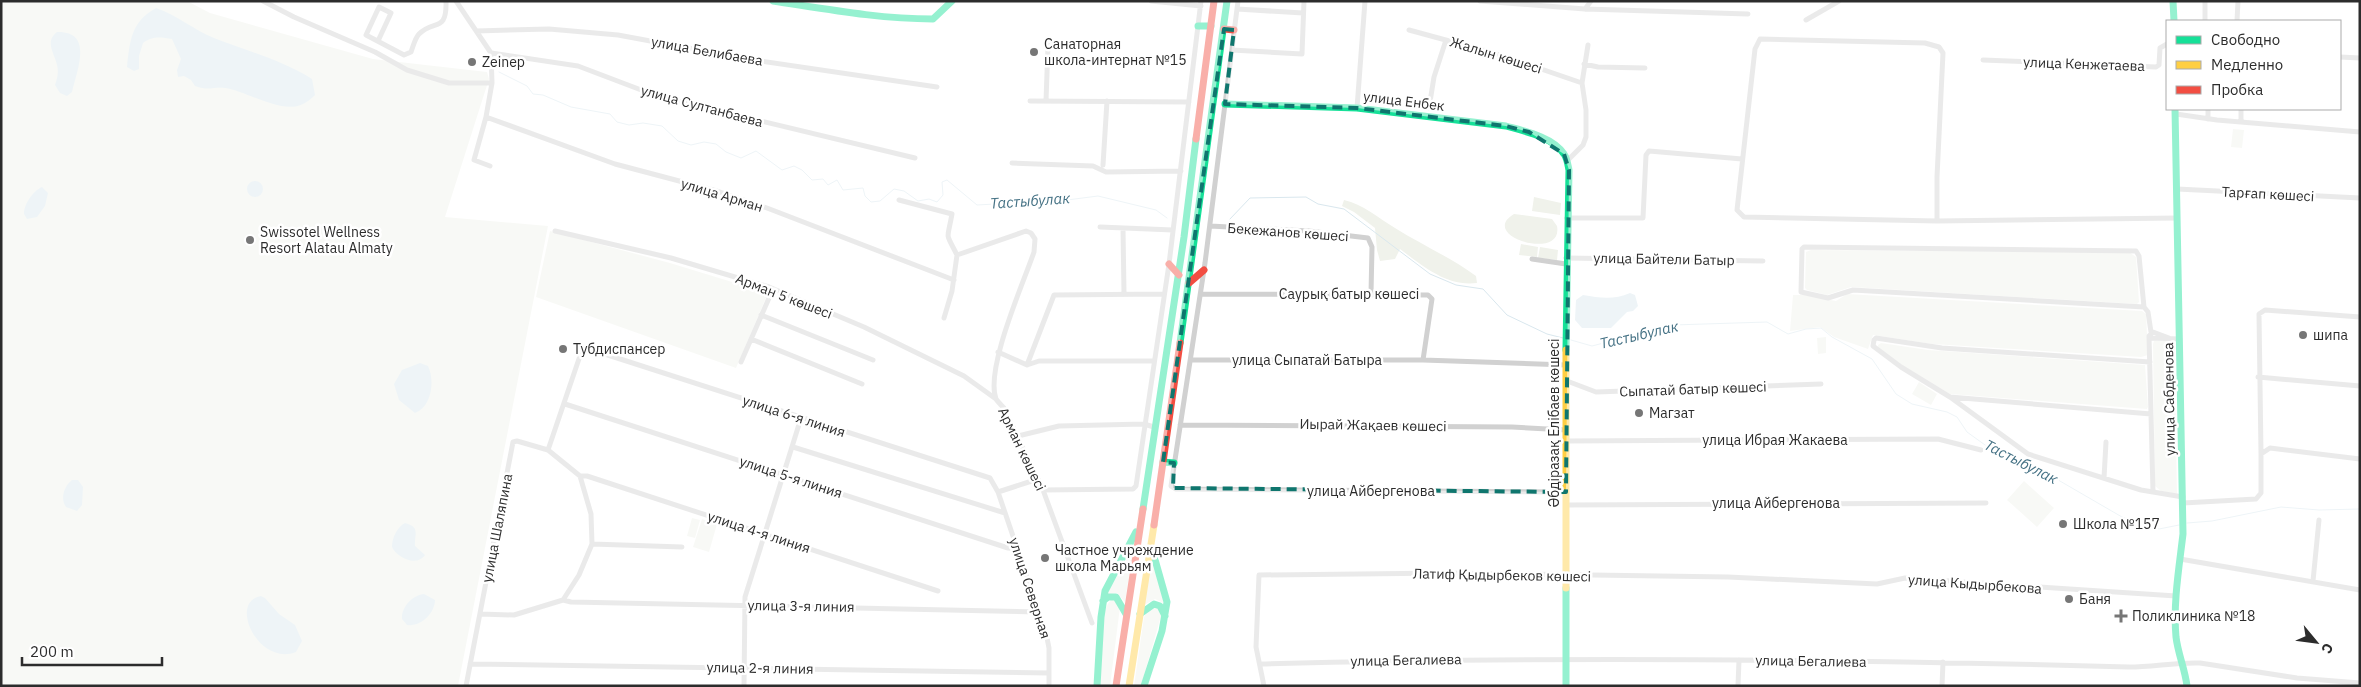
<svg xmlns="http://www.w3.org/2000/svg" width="2361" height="687" font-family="'IBM Plex Sans',sans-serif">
<rect width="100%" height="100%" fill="#fff"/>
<path fill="#f0f2eb" d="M1,1H187L210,13L373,59L487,72L489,79L445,217L548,226L458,686H1Z
M2233,129L2244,130L2242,148L2231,147Z
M1534,197L1561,203L1560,215L1532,211Z
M1344,200C1363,204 1378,218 1395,228C1422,245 1450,257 1476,276L1477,283C1447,287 1423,266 1400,249L1395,259L1380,261L1377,250L1375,228L1354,212L1342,206Z
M1514,214L1552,219L1557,226C1564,262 1477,236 1514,214Z
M550,231L670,263L768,293L736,368L536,297Z
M1521,244L1538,247L1537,257L1519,255Z
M1540,247L1558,250L1557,260L1538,258Z
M1811,250L2129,252L2136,257L2139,302L2137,304L1851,287L1827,295L1807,290L1805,288L1806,252Z
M1847,294L2142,311L2146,314L2148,355L2141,357L1932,344L1873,335L1868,349L1834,337L1820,327L1790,331L1793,295H1805L1836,301Z
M1826,337V353L1818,354L1817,338Z
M2174,341L2177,494L2161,491L2155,486L2153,344L2154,341Z
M1881,343L1928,350L2145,365L2148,407L2147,409L1950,394L1902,365L1878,347V345Z
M1919,382L1937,394L1931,405L1912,394Z
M2024,481L2054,508L2037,527L2007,500Z
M692,518L700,520L695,538L687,536Z
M702,519L717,524L709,552L693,547Z
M1133,549L1125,602L1117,593L1106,595Z
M1151,563L1163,591L1165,604L1155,599L1144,605Z
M1111,600H1115L1120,607L1110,686H1100C1101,665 1097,613 1111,600Z
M1150,607H1158L1161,616L1141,686H1134L1144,617Z"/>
<path fill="#d9e7ee" d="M156,8C177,15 194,30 214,38C247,51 282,60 312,79L315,95C312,98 307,102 303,104C282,115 247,91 225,88C213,87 208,91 195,86L191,80L184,76L178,77L177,70L181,59L172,39C160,37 152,36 143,43L139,56V69L134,71L127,67C130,40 131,22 156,8Z
M57,32C94,31 77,70 72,92L67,96L60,93L55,85C57,79 59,72 57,65C55,54 44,42 57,32Z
M247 189a8 8 0 1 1 16 0a8 8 0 1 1-16 0Z
M42,187L48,193L45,206L37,217L27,219L24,214C24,204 33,191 42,187Z
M1630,293L1635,295L1638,306L1633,311L1627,312L1611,328H1582L1575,320L1576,300L1583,295C1600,298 1614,300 1630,293Z
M420,363L428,366C435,380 432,407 415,413L399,400L394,384L402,370Z
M72,480H78L83,487L82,505L77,511L66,507C60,499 64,486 72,480Z
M405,523C421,527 414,535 415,546L425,555C417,567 397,558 392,547C392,538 397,527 405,523Z
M424,594L435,600C435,613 421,627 407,625L402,619C401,607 413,595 424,594Z
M261,596L265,598L279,614L295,625L302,641L296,652C258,667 228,601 261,596Z"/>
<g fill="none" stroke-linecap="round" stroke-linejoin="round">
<path stroke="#d9e7ee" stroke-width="1" d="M499,72L527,86L533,94L543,95L571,107L610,114L617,122L629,125L643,123L662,126L678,141L691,145L704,142L716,144L726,152L741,158L756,151L782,170L794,166L802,170L812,180L823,179L828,185L837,180L843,190L863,188L865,196L871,202L880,201L894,189L904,191L918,201L929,199L937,202L943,195L942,182L947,180L977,205L1067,200L1098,196L1156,210L1167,218
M1230,219L1250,198L1306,197L1318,204L1344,209L1430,274L1456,285L1483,289L1507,315L1547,334L1563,338
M1571,340L1592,346L1673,325L1767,322L1788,334L1806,329L1821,328L1832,337L1872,359L1896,394L1912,404L1947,412L1957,417L1967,432L1992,450L2053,477L2122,517L2159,529L2179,525
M2187,523L2212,521L2281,507L2319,510L2360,509"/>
<path stroke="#d1d1d1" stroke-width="5" d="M263,1L294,17L375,52L407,70L449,83H492
M456,1L491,53L492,83L486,117L615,164L717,191L767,208L954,280
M1151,1L1201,6
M1238,1L1205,263L1171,486L1176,489L1566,492
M1480,1L1585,9L1748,14
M2205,1V21
M1237,9L1303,13
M1585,9L1591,1
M1806,20L1839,1
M2237,21L2238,1
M1409,30L1497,54L1582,83
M476,31L549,29L618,35L753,60L937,87
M378,41L391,13L379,7L366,35L404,55L411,52C413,47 415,38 419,34C434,19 447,33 446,1
M1232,50L1302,54L1304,1
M491,53L578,66L657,96L915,158
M2340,57L2360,58
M1983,60L2156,67L2159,65L2160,48L2167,44
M1584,64L1598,67L1645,68
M1030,101L1189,102
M1046,101L1048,45
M1357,108L1365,1
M1429,108L1434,77L1446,40
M2208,109V119
M2241,109V122
M2176,114L2217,120L2360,132
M486,117L474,160L490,166
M1567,161L1583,145L1586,137V110L1582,83L1588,45
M1012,163L1093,166L1106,172L1181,171
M1103,165L1107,101
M2177,189L2360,198
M899,200L952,214C947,242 945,231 957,255L952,291L944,318
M1567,218H1643L1646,155L1649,151L1742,159
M1937,221V177L1943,53L1939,47L1925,43L1760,39L1755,49L1737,210L1744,217L1937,221L2177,218
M1210,226L1309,231L1368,238L1372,247L1371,294
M1100,227L1173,230
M1123,228L1124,293
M555,231L671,258L769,287L864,327L964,376L996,399
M957,255L1026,231L1031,233L1035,239L1034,252C1023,284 985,369 996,399C998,402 1001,405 1004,408L1043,490L1092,623
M1566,258L1763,261
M1532,259L1566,264
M1201,294L1428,295L1432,299L1423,360
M2144,307L1853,290L1828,298L1801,292L1802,249L1804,247L2136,251L2139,256L2144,307L2148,312L2151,332
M761,315L873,360
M2150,338L2180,339
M751,339L862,384
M998,352L1027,365
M1191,360H1423L1567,365
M741,362L773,289
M2150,362L1942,348L1876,338L1874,340L1873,346L1901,367L1950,397L2028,454L2141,490L2183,497
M1027,365L1054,295L1164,294
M1027,365L1039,361H1154
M2258,377L2360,386
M1567,381L1596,392L1821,384
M1950,397L2151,414
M565,404L1008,548L1017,549
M1180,425L1512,427L1566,430
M1018,436L1059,426L1144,424L1154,427
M1567,441L1938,439L1981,450
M793,447L1005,513
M548,450L583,347L990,478L998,492L1046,633L1049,648V686
M2261,454L2259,314L2265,310L2360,317
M580,476H587L938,591
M2104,478L2106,442
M1043,490L1133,489L1136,486L1169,264L1201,1
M998,492L1038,479
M2153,492L2149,336L2153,332L2169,338
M2183,503L2256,499L2261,493V454L2270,448L2360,459
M1566,505L1986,503
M592,544L682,547
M2180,559L2360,590
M2313,581L2319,520
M563,600L571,602L1039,612
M470,664L1049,673
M1260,664C1549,656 1839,659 2129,667C2153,667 2176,662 2200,663L2297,678L2360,683
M466,686L513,442L517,441L548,450L580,476L591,514L592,544L579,575L563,600L514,615L480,614
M744,686L745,597L801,418
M1264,686L1256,647L1259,575L1446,573L1728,577L1877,584L1905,578L2176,596
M1738,686L1739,660
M1942,686L1943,662"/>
<path stroke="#16e098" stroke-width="7" d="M773,1C826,9 879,19 933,19L952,1
M2173,1L2174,21
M1198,26H1211
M1225,104L1357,108L1506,126C1524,131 1553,137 1564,154C1567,158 1568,165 1569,170L1566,350
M2175,109L2183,534C2179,568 2173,603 2176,637C2178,654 2185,669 2187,686
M1180,343L1227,1
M1163,462L1174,463
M1143,509L1184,237L1196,139
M1566,588V686
M1103,601L1108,597H1116L1126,614
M1140,614L1154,604L1160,606L1165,616
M1097,686L1101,617L1105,591L1136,532
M1144,686L1162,631L1167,602L1152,549"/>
<path stroke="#ffcf43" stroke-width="7" d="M1566,350V588
M1129,686L1154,525"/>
<path stroke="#f24e42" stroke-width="7" d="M1224,29L1234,30
M1196,139L1214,1
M1169,264L1179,275
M1189,283L1204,270
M1154,525L1180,343
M1116,686L1143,509"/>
</g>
<path d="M0 0H2361V687H0ZM1224,29L1234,30L1225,104L1357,108L1506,126L1529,132L1564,154L1569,170L1566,492L1173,488L1174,463L1163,462Z" fill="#fff" fill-opacity=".55" fill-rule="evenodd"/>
<path fill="none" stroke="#0f766e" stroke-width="4" stroke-dasharray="10 6" stroke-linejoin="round" d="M1224,29L1234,30L1225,104L1357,108L1506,126L1529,132L1564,154L1569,170L1566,492L1173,488L1174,463L1163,462Z"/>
<g fill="#767676" stroke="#fff" stroke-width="2">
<circle cx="1034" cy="52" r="5"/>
<circle cx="472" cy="62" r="5"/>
<circle cx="250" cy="240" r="5"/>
<circle cx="2303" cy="335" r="5"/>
<circle cx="563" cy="349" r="5"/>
<circle cx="1639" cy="413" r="5"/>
<circle cx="2063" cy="524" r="5"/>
<circle cx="1045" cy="558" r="5"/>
<circle cx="2069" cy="599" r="5"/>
<path d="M2118.5 608.5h5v5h5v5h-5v5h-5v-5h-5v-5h5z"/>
</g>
<g text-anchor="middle" stroke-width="5" stroke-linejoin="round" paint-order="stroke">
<g font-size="14" fill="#2c2c2c" stroke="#fff" text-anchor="start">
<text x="1044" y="49">Санаторная<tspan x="1044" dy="16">школа-интернат №15</tspan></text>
<text x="482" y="67">Zeinep</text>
<text x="260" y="237">Swissotel Wellness<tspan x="260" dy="16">Resort Alatau Almaty</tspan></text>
<text x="2313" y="340">шипа</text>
<text x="573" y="354">Тубдиспансер</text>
<text x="1649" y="418">Магзат</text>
<text x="2073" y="529">Школа №157</text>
<text x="1055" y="555">Частное учреждение<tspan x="1055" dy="16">школа Марьям</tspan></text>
<text x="2079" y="604">Баня</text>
<text x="2132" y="621">Поликлиника №18</text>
</g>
<g font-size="14" fill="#2c2c2c" stroke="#fff">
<text transform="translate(707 51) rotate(10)" y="5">улица Белибаева</text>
<text transform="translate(1496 55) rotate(17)" y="5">Жалын көшесі</text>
<text transform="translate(2084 64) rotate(2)" y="5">улица Кенжетаева</text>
<text transform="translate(1404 101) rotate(7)" y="5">улица Енбек</text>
<text transform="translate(702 106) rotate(15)" y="5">улица Султанбаева</text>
<text transform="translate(2268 194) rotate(3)" y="5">Тарғап көшесі</text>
<text transform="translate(722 195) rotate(17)" y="5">улица Арман</text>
<text transform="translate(1288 232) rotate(4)" y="5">Бекежанов көшесі</text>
<text transform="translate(1664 259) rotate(1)" y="5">улица Байтели Батыр</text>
<text x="1349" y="299">Саурық батыр көшесі</text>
<text transform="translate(784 296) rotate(21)" y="5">Арман 5 көшесі</text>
<text x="1307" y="365">улица Сыпатай Батыра</text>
<text transform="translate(1693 389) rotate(-2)" y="5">Сыпатай батыр көшесі</text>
<text transform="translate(2169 399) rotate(-91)" y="5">улица Сабденова</text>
<text transform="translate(794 416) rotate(18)" y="5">улица 6-я линия</text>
<text transform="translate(1554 423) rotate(-90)" y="5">Әбдіразақ Елібаев көшесі</text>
<text transform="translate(1373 425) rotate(1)" y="5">Иырай Жақаев көшесі</text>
<text x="1775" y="445">улица Ибрая Жакаева</text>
<text transform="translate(1022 449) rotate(64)" y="5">Арман көшесі</text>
<text transform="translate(791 477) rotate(18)" y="5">улица 5-я линия</text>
<text x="1371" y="496">улица Айбергенова</text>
<text x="1776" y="508">улица Айбергенова</text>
<text transform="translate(497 528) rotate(-79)" y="5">улица Шаляпина</text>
<text transform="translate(759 532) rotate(18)" y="5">улица 4-я линия</text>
<text transform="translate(1502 575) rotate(1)" y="5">Латиф Қыдырбеков көшесі</text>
<text transform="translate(1975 584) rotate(4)" y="5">улица Кыдырбекова</text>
<text transform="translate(1030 588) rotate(72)" y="5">улица Северная</text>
<text transform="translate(801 606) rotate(1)" y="5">улица 3-я линия</text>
<text transform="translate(1406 660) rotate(-1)" y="5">улица Бегалиева</text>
<text transform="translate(1811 661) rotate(1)" y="5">улица Бегалиева</text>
<text transform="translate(760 668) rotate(1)" y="5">улица 2-я линия</text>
</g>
<g font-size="15" font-style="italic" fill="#447184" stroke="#fff">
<text transform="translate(1030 201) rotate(-4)" y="5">Тастыбулак</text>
<text transform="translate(1639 335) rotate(-13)" y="5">Тастыбулак</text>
<text transform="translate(2021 462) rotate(27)" y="5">Тастыбулак</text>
</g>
</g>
<rect width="2361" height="687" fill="none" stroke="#2c2c2c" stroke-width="5"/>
<rect x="2166" y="20" width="175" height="90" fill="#ffffff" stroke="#ababab"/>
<rect x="2176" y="36" width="25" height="8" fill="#16e098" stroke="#ababab"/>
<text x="2211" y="45" font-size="15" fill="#2c2c2c">Свободно</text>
<rect x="2176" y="61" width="25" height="8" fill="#ffcf43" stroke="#ababab"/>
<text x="2211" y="70" font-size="15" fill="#2c2c2c">Медленно</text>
<rect x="2176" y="86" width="25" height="8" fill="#f24e42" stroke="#ababab"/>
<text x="2211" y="95" font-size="15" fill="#2c2c2c">Пробка</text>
<g transform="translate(2316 642) rotate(119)" stroke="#ffffff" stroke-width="4" paint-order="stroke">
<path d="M0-4L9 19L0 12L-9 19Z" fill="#2c2c2c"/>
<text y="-8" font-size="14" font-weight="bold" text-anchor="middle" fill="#2c2c2c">С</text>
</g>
<path d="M22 657v8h140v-8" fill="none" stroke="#2c2c2c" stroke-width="2.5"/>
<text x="30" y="657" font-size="15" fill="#2c2c2c" stroke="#ffffff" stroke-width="4" paint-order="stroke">200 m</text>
</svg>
